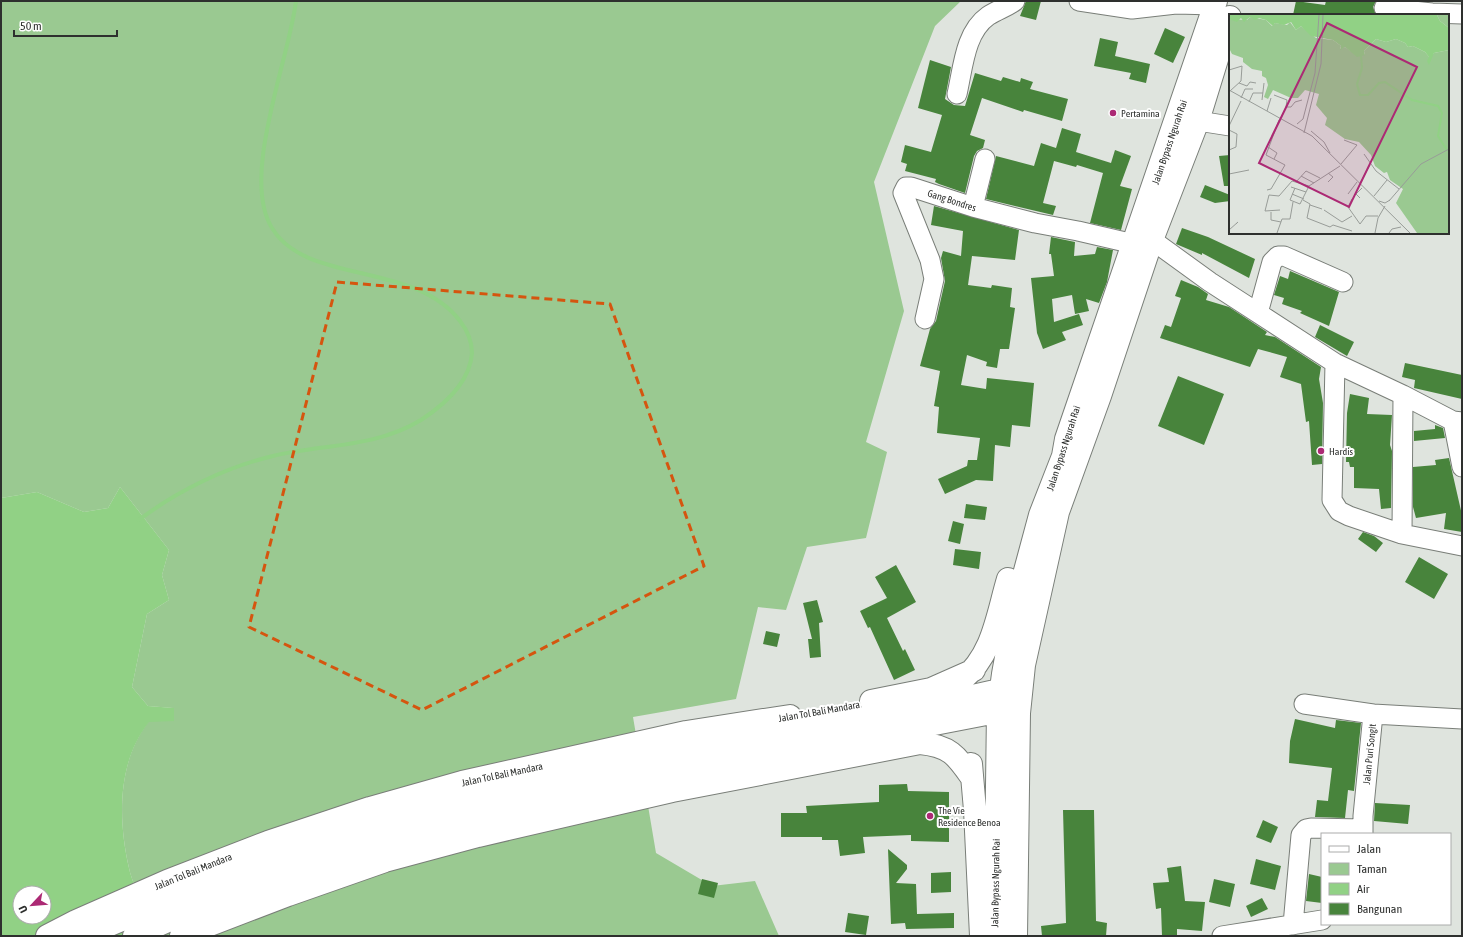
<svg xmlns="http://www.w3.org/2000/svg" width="1463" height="937" font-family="'Asap Condensed',sans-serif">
<rect width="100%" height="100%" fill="#dfe4de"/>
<path fill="#9ac991" d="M1,1H961L935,26L874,182L904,311L866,442L887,452L866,538L807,547L786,610L758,607L736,699L633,717L656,853L712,886L755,881L779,936H158C149,917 133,887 129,868C118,820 117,762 149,721H174L173,708L148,706L132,687L147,614L169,600L162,575L169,550L120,487L108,508L84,512L37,492L1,498Z"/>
<path fill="#91d185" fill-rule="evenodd" d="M120,487L169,550L162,575L169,600L147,614L132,687L148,706L174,708V721L149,722C117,762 118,820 129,868C133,887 149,917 158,936H1V498L37,492L84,512L108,508ZM20,893H44V917H20Z"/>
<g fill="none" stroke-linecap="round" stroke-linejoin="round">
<path stroke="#91d185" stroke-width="4" d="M139,520C177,491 226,467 273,456C323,444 375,448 421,420C444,405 470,382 472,353C472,341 467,330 460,321C415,261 306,285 272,228C240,177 289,60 296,1"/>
</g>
<path fill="#48843c" d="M1026,1H1041L1036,20L1020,16Z
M1296,1L1325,5L1326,1H1376L1373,7L1376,15H1293Z
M1165,28L1185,37L1173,63L1154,54Z
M1100,38L1118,42L1115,56L1150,64L1146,83L1129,79L1131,73L1094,66Z
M930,60L951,67L945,99L954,105L965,106L975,73L1001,81L1003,77L1020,82L1021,78L1033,82L1030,89L1068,99L1062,121L1024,110L1023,112L982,98L970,135L985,140L983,148L977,151L974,156L965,193L939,184L935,182L936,179L905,171L907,164L901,162L905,145L931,152L942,115L918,108Z
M1062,128L1081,134L1076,152L1111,163L1115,150L1131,156L1120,186L1132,189L1121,230L1090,223L1103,173L1077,165L1076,167L1054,161L1043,203L1056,206L1053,215L986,199L996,156L1034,166L1041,143L1056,148Z
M1230,155V186H1224L1219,156Z
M1205,185L1230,195V201L1215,203L1200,197Z
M934,206L1019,230L1015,260L972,256L968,285L991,288L992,285L1012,288L1010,307L1015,308L1009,349H1000L997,368L986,366L987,362L967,355L961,385L986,389L987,378L1034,383L1030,427L1012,425L1010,447L995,445L993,481L976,480L945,494L938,479L967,466L968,460H977L980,438L937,433L939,407L934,406L940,371L920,366L930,329L936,321L945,281L941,258L943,251L961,256L963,231L931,225Z
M1182,228L1208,237L1255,259L1249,278L1202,253V255L1176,244Z
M1051,237L1075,242L1074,256L1095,254L1097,247L1113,250L1107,282L1099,303L1086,299L1089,311L1075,314L1072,295L1052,299L1054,322L1079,314L1083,325L1062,332L1066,340L1043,349L1037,333L1031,278L1054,276L1051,254H1049Z
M1290,271L1339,292L1329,326L1300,313L1302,311L1282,304L1284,298L1274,295L1280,276L1288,279Z
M1181,280L1198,287L1208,294L1206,300L1229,307L1267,332L1265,335L1275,337L1321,367L1319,379L1323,403L1322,464L1312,465L1309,421L1306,422L1301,384L1280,377L1287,357L1258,349L1250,367L1160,338L1165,325L1171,327L1181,298L1175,296Z
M1320,325L1354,342L1347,356L1315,337Z
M1405,363L1462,375V399L1414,388L1415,380L1402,377Z
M1178,376L1224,394L1204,445L1158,426Z
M1350,394L1369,398L1367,414L1392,415L1390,445L1392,451L1391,508L1381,509L1379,489L1354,488V467H1350L1349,462H1346L1347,413Z
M1435,425L1443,428L1445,438L1414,441V431L1435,429Z
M1449,458L1462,515V532L1444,529L1446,513L1416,518L1413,507V467L1436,465L1435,460Z
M966,504L987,507L985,520L964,518Z
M953,521L964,524L960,544L948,541Z
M1363,532L1374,536L1383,543L1376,552L1358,539Z
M955,549L981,552L979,569L953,565Z
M1419,557L1448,574L1434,599L1405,582Z
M896,565L916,602L887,618L903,651L905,649L915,670L894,680L870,627L868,628L860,611L887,598L875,577Z
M817,600L823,622L819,623L821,657L810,658L808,639H812L803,603Z
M766,631L780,634L777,647L763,644Z
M1295,719L1335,728L1336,720L1361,723L1354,791L1348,790L1345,818L1315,817L1317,800L1328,801L1332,768L1289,763L1290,741Z
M907,784L908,791L949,792V842L911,841V835L863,837L865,853L840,856L838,840H822V837H781V813H807L806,806L879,802V785Z
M1375,803L1410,805L1408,824L1374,821Z
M1063,810H1094L1096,921L1107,923L1106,936H1042L1041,926L1066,923Z
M1263,820L1278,827L1271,843L1256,837Z
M888,849L907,865V869L896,883L916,884L917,914L954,913V928L906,929L905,923L891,924Z
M1256,859L1281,866L1275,890L1250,884Z
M1181,866L1185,901L1205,902L1202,931L1177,929V936H1162L1161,908L1156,909L1153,883L1169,882L1167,868Z
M951,872V892L931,893V873Z
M1309,874L1322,877V903L1306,901Z
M702,879L718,883L714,898L698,894Z
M1214,879L1235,884L1230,907L1209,902Z
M1262,898L1268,909L1251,917L1246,906Z
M848,913L869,916L866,935L845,932Z"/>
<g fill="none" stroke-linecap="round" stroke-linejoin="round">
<defs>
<path id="minor" d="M1079,1L1132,9L1176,4L1215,5
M1384,8L1432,13L1462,14
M957,94C963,68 965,32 988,16C997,10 1007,7 1015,1
M1198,121L1230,126
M973,207L985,159
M1152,240L1210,282L1335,363L1403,395L1453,421L1462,422
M1258,313L1272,262L1278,256H1284L1343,282
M925,319L934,279L930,260L903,193L906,187H911L973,207L1035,223L1078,231L1134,244
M1335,363L1332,500L1339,511L1349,516L1402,534L1462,546
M1453,421L1462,467
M1402,534L1403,395
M1304,704L1373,714
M1363,834V816L1373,714L1462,719
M1293,925L1301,835L1306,829L1311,828L1363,829
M1222,936L1322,920"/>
<path id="highway" d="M962,680C993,655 997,616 1008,579
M871,701L931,689L974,670
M971,764L975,810L981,936
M47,936L76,921L167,881L268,842L370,808L462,782L686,732L790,716
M84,936L173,898L274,858L375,824L466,799L671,753L915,709L1021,685
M134,936L179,916L281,877L380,844L473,819L676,774L1012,709
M181,936L288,895L385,861L478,836L672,791L920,743C950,746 956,755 972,778
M995,936L998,711L1003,674L1015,608L1040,515L1063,456L1066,439L1216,1
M1016,936L1019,713L1024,665L1058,512L1100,396L1152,240L1198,121L1230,17"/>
</defs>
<use href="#minor" stroke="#797e78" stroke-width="21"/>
<use href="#highway" stroke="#797e78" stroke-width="24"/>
<use href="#minor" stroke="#fff" stroke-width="19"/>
<use href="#highway" stroke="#fff" stroke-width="22"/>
</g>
<path fill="none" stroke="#d5550f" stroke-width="3" stroke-dasharray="8 5" stroke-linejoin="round" d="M337,282L610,304L704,566L422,710L249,627Z"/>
<g fill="#ac2974" stroke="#fff" stroke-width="1.5">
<circle cx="1113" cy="113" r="4"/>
<circle cx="1321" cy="451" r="4"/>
<circle cx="930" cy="816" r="4"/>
</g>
<g text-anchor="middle" stroke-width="4" stroke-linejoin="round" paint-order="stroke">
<g font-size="10" fill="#2e302e" stroke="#fff" text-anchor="start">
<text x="1121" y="117">Pertamina</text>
<text x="1329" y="455">Hardis</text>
<text x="938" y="814">The Vie<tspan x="938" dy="12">Residence Benoa</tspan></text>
</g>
<g font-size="10" fill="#2e302e" stroke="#fff">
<text transform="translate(1169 142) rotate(-71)" y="4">Jalan Bypass Ngurah Rai</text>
<text transform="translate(952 200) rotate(18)" y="4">Gang Bondres</text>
<text transform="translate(1063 448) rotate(-72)" y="4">Jalan Bypass Ngurah Rai</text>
<text transform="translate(819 711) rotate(-10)" y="4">Jalan Tol Bali Mandara</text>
<text transform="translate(1369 754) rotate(-84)" y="4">Jalan Puri Songit</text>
<text transform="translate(502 774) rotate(-12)" y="4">Jalan Tol Bali Mandara</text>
<text transform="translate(193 871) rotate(-22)" y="4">Jalan Tol Bali Mandara</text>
<text transform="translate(995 883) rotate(-89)" y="4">Jalan Bypass Ngurah Rai</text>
</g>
</g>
<g transform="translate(1229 14)">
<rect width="220" height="220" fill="#dfe4de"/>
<path d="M208,1H220V14L211,7ZM21,3L37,6L43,12L46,9L58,11L61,8L67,16L72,12L87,24L104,26L112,32L111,35L116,33L123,38L136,41L135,37L147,25L157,28L167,25L176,29L179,33L184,32L196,38L201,44L205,39L220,36V219H188L167,189L174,175L161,166L158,158L155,159L146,152L142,141L130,128L116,125L96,111L98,104L87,91L90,80L76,76L69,84H62L44,76L39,85L35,83L39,71L37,64L33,62V57L23,55L14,48V44L3,40L0,34V5L18,6Z" fill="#9ac991"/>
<path d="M0,1H208L211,7L220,14V36L205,39L200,51L198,47L200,43L196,38L184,32L179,33L176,29L167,25L157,28L147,25L135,37L136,41L128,43L116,33L111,36L112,32L104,26L82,22L72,12L67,16L62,8L55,11L46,9L44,12L37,6L30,4L26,6L21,3L15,8L12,4L8,8L0,5Z" fill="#91d185"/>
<path fill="none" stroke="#91d185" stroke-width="2" d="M132,41L133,54L128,70L131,81H139L150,69L156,68L183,86L209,92L213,99L209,122L218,136"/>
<path fill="none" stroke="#989c98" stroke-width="1" d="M0,56L13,52L12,67L1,77M10,69L18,72L21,68L27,69M0,76L83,122L181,219M45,81L58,86L57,93M12,84L16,75H24M33,86L35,69M20,88L24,79H34M38,97L42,84M52,104L57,93H62L66,88L73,86M68,110L74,105L86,59L90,1M0,112L12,87M0,116L8,120L7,133L0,136M82,117L95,128L101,139M75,119L92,50L94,1M39,133L48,139L45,145M135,140L147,157L170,175M112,150L128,131L115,126M0,160L20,156M72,162L85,169M67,168L77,157L91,164M99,168L104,163L99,159M131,169L141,151M62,173L77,178M66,174L61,186L71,190L80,172L111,152M38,176L42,175L56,151L37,141L50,106M63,180L75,185M119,180L128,168M145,182L158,166M131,184L127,180L133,174M123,185L119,193L131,210L137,202H149M74,186L81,190L78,204L101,213L104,211L123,217M150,187L156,189L161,186M160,187L192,150L220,135M81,191L93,195M51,196L36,197L40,181L50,182L63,167L80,172M95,196L113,208L123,202M42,198V206L52,208M0,216L9,208L7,210M48,219L53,205H61L64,188M146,219L149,204L156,192M160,219L163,215L172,213"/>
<path fill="#ac2974" fill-opacity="0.15" stroke="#ac2974" stroke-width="2" d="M98,9L188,53L120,193L30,149Z"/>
<rect width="220" height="220" fill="none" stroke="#2e302e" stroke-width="2"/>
</g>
<rect width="1463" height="937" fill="none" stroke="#2e302e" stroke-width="4"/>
<rect x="1321" y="833" width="130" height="92" fill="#ffffff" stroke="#abacab"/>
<rect x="1329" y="846" width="20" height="6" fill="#ffffff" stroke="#abacab"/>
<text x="1357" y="853" font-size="12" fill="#2e302e">Jalan</text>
<rect x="1329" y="863" width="20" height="12" fill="#9ac991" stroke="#abacab"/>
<text x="1357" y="873" font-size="12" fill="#2e302e">Taman</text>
<rect x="1329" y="883" width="20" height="12" fill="#91d185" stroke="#abacab"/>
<text x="1357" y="893" font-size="12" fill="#2e302e">Air</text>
<rect x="1329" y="903" width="20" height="12" fill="#48843c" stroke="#abacab"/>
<text x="1357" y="913" font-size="12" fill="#2e302e">Bangunan</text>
<g transform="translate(32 905) rotate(244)"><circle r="19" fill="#ffffff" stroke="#abacab"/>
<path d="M0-3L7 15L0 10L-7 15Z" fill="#ac2974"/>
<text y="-6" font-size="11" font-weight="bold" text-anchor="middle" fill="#2e302e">U</text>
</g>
<path d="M14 30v6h103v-6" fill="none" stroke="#2e302e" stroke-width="2"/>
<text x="20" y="30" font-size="12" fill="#2e302e" stroke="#ffffff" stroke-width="3" paint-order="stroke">50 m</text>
</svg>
